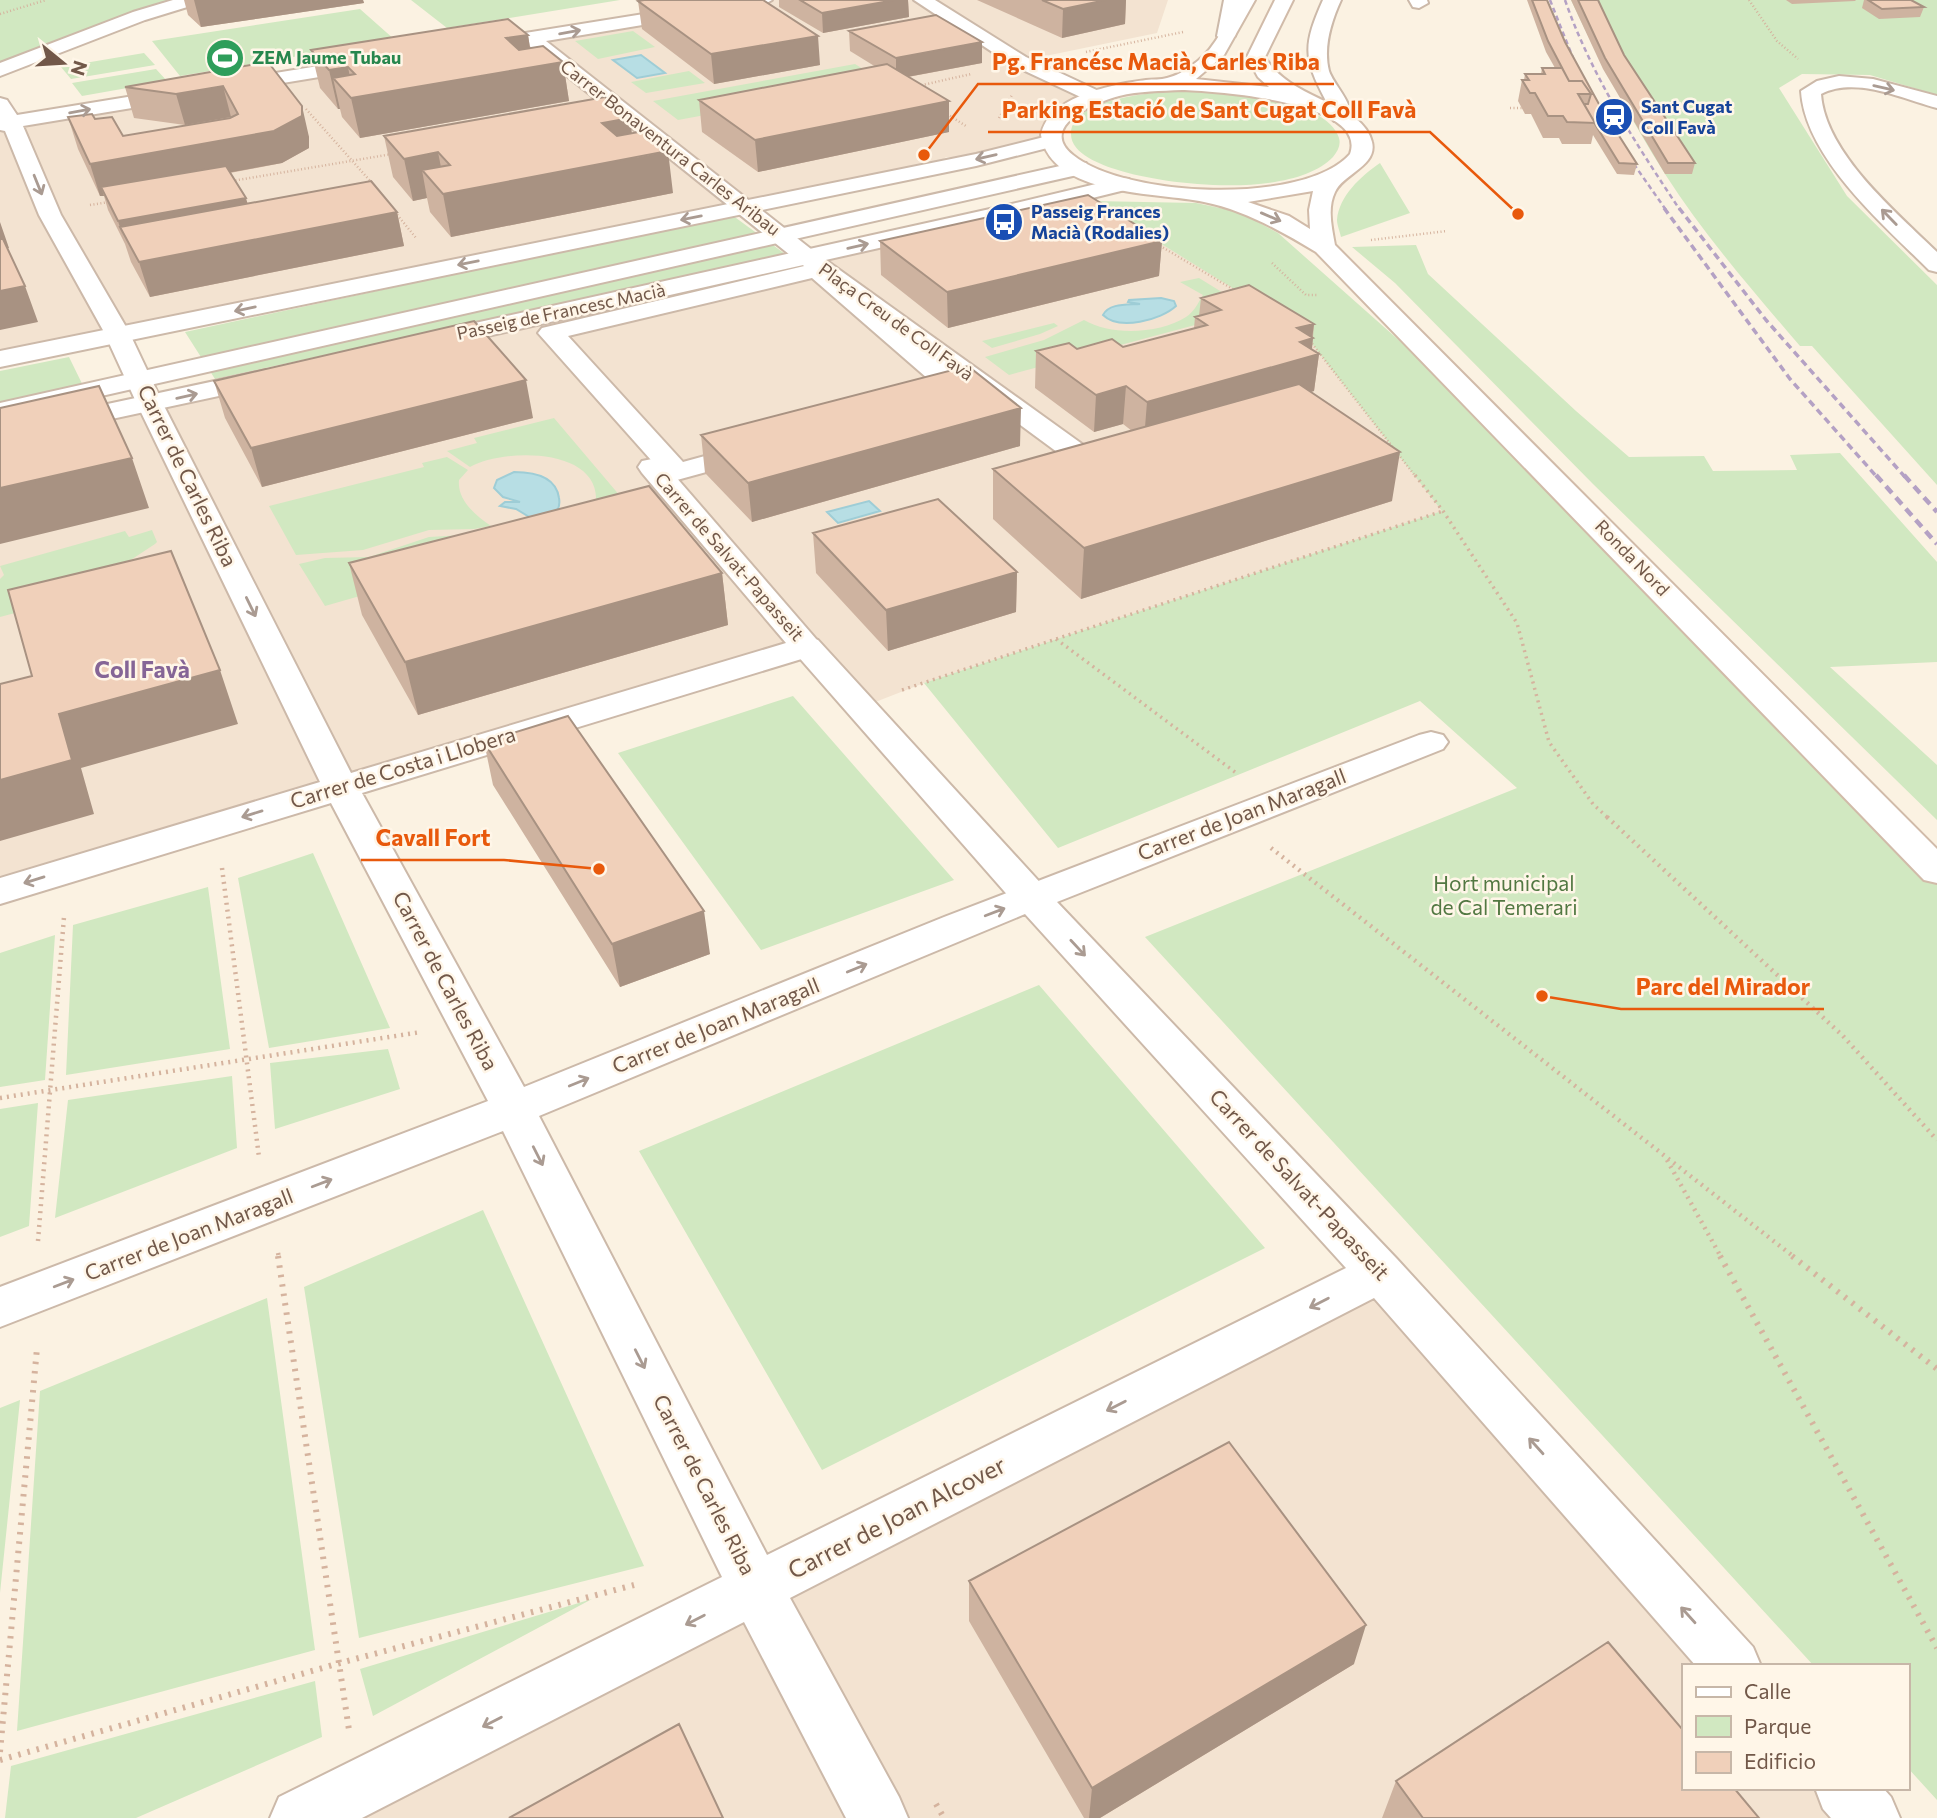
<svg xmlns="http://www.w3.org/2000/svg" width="1937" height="1818" font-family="Commissioner,sans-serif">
<rect width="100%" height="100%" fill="#fbf2e2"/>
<path fill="#f3e3d1" d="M759,0H1168L1157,33L1021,61L1096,97L1075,105L1040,109L1052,141L976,160L946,157L934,168L0,359V123Z
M1080,193L1302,331L1443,511L924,683L860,708L807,648L0,891V437Z
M1380,1273L1733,1666H1683V1788H1844L1870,1818H300Z"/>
<path fill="#d1e8c1" d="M0,0H185L11,66L0,78Z
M411,0H620L447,28Z
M1571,0H1937V95L1870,75L1802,74L1779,88L1847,196L1937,285V485L1812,346H1800C1753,291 1704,235 1665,174C1630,118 1599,60 1571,0Z
M360,9L395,40L180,76L152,41Z
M633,31L655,47L598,59L575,41Z
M144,53L155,65L71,79L61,67Z
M855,64L884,82L822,76L727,111L678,120L653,101Z
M156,69L167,81L82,96L72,83Z
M689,71L705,83L646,93L631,82Z
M1199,90C1232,92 1328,100 1339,138C1341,145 1338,151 1333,157C1293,199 1168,186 1118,170C1102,165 1070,154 1071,133C1073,94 1172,91 1199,90Z
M1380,163L1410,213L1341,237C1340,232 1337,225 1337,220C1339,196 1361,176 1380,163Z
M1092,201L1196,203L1239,212L1278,233L1535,461L1937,871V1800L1907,1767V1666H1814L1145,937L1517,788L1420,701L1058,848L924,683L1442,511L1302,331Z
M732,215L785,254L215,379L185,332Z
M1416,245L1428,274L1576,411L1629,457L1704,456L1713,471L1797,470L1790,455L1840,453L1937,562V662L1830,667L1937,765V820L1593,484L1395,283L1352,247Z
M1199,278L1251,310L1009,375L985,357L1044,340L1084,320C1111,336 1159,334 1186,317C1194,312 1198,303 1203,295L1180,282Z
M1054,323L1058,326L1040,334L992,348L982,341Z
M69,357L91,402L0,422V371Z
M554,418L654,536L454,569L325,606L299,564L325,558L369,557L429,537L464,535L595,509C608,447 505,447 470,467L447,451L477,443L474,438Z
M447,457L468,470L459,480C457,500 475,515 491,526L474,529L429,530L363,550L296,555L269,506L424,467L422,463Z
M152,530L157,542L155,544L114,571L30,609L0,617V579L4,575L0,566L125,531L129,537Z
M793,696L954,880L761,950L618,753Z
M313,853L390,1028L269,1048L238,878Z
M208,887L230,1049L66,1075L73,925Z
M55,935L45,1080L0,1087V953Z
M1039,985L1265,1248L822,1470L639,1151Z
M388,1049L400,1089L275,1129L270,1063Z
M232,1076L237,1148L55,1218L68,1100Z
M38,1103L29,1226L0,1237V1109Z
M483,1210L644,1566L359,1638L304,1287Z
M267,1298L315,1650L17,1731L40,1391Z
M20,1400L0,1593V1408Z
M592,1599L373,1716L360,1669Z
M315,1681L322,1737L136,1818H5L11,1766Z"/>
<path fill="#b7dee4" stroke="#9ecdd6" stroke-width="2" d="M641,55L665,73L637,78L613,60Z
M1161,298L1174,301L1176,306C1161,320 1119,331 1103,315C1109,303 1127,305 1140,304L1128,302L1129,300Z
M514,472C533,472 556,476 559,498C560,504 559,510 554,513C548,517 538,517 531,518L516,509L500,506L505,502H520L503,497L494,488L497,480Z
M869,501L880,511L838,523L827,512Z"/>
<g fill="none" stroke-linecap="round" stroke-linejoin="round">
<defs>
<path id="pedestrian" d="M1078,162L1086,163L1089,168L1086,173L0,419V403Z
M817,263L825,265L970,388L974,394L970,400L677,480L667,478L538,333L542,328ZM812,278L942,391L683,462L568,336Z
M807,637L818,640L1046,889L1051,898L1046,907L1032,911L1018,907L796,654L791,647L796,640Z"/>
<path id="minor" d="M173,0H200L197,4L145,20L0,76V63L133,12Z
M731,0H772L763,5L546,41L816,253L1096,454L1100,460L1096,466L1086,468L1076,466L800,263L527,44L475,53L466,47L475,41Z
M914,0H935L1026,57L1103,93L1106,97L1103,101H1089L1012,65Z
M1224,0H1242L1235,36L1226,41L1217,36Z
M1323,0H1341C1331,22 1323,47 1329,71C1334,86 1357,106 1348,121H1334C1330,115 1330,107 1326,101C1303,58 1303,45 1323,0Z
M1409,0H1427L1428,3L1419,8L1413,7Z
M367,58L374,60L376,64L374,68L23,126L61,215L129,332L163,404L351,773L786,643L642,473L638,467L642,461L652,459L662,461L823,647L818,654L362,793L524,1087L944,917L1419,735L1431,732L1443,735L1448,742L1443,749L1057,902L1397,1259L1753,1647L1761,1666H1696L1374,1298L790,1598L899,1797L908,1818H846L744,1622L362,1818H270L279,1797L722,1577L503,1131L0,1327V1287L488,1101L331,803L0,904V878L320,782L137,404L104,332L39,215L5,131L0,130V98L7,100L17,115ZM1025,914L1346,1268L767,1555L539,1116Z
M1839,76L1873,79L1937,96V108C1902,99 1857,76 1821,94C1825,153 1896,212 1937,252V272L1929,270C1884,225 1805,158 1801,91L1817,81Z
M1815,1788H1883L1891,1797L1900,1818H1831L1823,1809Z"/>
<path id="tertiary" d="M1052,135L1059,137L1062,141L1059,145L976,166L0,367V351L976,154Z
M1121,178L1129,179L1132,184L1129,189L999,221L430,349L421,346L417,341L421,336L430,333L999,207Z
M266,370L275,372L279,378L275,384L0,443V427Z"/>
<path id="secondary" d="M1237,0H1255L1224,55L1196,79L1269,87L1258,77L1247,57L1275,0H1293L1265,57C1290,101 1363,102 1372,142C1378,166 1343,174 1335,192C1327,208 1332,228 1335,245L1937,849V883L1924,880L1316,252C1281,231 1244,210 1204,202C1159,192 1051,197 1041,135C1048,96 1114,84 1146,80C1153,79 1161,80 1167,78C1176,76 1184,71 1191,66C1215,51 1225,24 1237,0ZM1182,90C1213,91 1369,101 1350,154C1304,206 1124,197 1073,155C1037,126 1096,102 1119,96C1139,91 1161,91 1182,90ZM1313,191L1309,210L1310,229L1289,216L1248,202Z"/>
</defs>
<use href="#pedestrian" stroke="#ccb9a9" stroke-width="4"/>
<use href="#minor" stroke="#ccb9a9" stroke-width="4"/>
<use href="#tertiary" stroke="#ccb9a9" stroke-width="4"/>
<use href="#secondary" stroke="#d1bba9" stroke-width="4"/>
<path stroke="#d5b39e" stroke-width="2.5" stroke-dasharray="1 2.5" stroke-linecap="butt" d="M1749,0L1777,41L1798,59
M0,14L46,0
M1086,52L1183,32
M918,86L971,74
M1510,108H1523
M306,109L372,183
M947,114L966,126
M999,118L1012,95
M232,181L392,154
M90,205L109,202
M395,212L416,238
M1371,240L1447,231
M1157,244L1236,291
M1272,263L1306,295H1317
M1310,341L1416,477"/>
<path stroke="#d5b39e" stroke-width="3.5" stroke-dasharray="2 4.5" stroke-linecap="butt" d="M1415,475L1443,511L1517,623L1549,742L1593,804L1609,819
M1056,639L1235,772
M902,690L1443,511"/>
<path stroke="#d5b39e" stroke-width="4.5" stroke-dasharray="2 5" stroke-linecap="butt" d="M1607,817L1843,1036L1937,1140
M1271,848L1794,1257
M222,868L259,1157
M0,1098L421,1032
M1667,1160L1721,1257
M38,1241L64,917
M278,1253L279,1257"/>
<path stroke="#d5b39e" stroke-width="6" stroke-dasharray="2.5 7" stroke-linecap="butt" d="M278,1256L349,1730
M1720,1256L1937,1648
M1792,1256L1937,1369
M0,1752L37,1348
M0,1760L340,1663L634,1585
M936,1804L944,1818"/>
<use href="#pedestrian" fill="#fff" fill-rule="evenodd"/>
<use href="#minor" fill="#fff" fill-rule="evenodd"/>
<use href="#tertiary" fill="#fff" fill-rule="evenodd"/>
<use href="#secondary" fill="#fff" fill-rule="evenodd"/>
<path stroke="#b4a1c4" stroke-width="2.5" stroke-dasharray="5 3.5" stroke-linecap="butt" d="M1550,0L1577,68
M1565,0C1591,75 1636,144 1680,210
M1624,150L1666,210"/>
<path stroke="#b4a1c4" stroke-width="3.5" stroke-dasharray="7 4.5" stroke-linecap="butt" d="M1664,208L1790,379L1877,477
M1679,208L1766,320L1905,477"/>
<path stroke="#b4a1c4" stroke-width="4.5" stroke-dasharray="9 6" stroke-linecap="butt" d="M1876,475L1937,544
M1904,475L1937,512"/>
</g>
<path fill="#ceb3a0" d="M184,0H363L364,3L201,27L188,15Z
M779,0H908L909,17L823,33L779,7Z
M977,0H1126L1125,24L1062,38Z
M1527,0H1547L1565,42L1600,106L1637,164L1634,175L1617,174L1593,135L1591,144H1562L1559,138H1543L1531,114H1525L1518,101L1522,80H1524L1525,74H1541L1542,68H1555L1546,52Z
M1571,0H1598L1624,55L1695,163L1692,174H1665L1603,69Z
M1786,0H1856L1855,1L1792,4Z
M1864,0H1911L1924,7L1920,17L1879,19L1862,8Z
M638,1L820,65L714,84L642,29Z
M849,31L982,42V63L908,77L949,101V132L758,172L702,132L699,100L876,67L850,51Z
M528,35L530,48L563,62L569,101L360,138L342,117L340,109H338L320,88L311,50Z
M268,62L309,137V148L282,163L230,173L248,204L397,212L404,246L150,297L131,262L125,244L108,210L104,196H100L78,149L68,117L95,119L123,136L230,118L231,117L185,125L134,118L125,87Z
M632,133L673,193L451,237L430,212L427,198L413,201L393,177L384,136Z
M880,241H1162L1159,276L948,328L881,275Z
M1201,298L1314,324L1312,350L1319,354L1314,391L1310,392L1392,501L1081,599L993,519V469L1132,431L1123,424L1094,432L1035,388L1036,351L1123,347L1194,328L1195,317L1199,316Z
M214,381L533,418L262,487L225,418Z
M701,435L1020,446L752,522L705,473Z
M813,533L1017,572L1016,612L888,651L816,573Z
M349,563L722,573L728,625L418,715L362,615Z
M484,742L710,954L620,987L493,785Z
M969,1581L1354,1664L1100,1818H1084L969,1621Z
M1396,1781L1759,1818H1382Z"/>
<path fill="#a89282" d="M194,0H363L364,3L201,27Z
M895,0H908L909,17L823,33L822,13Z
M1106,0H1126L1125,24L1062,38L1063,9Z
M528,35L533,67L563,62L569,101L360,138L351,98L333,78L340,109H338L329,70L348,67L354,97L506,38Z
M818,36L820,65L714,84L711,54Z
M982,42V63L896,79V58Z
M223,86L231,117L185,125L176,94Z
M949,101V132L758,172L755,140Z
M302,106L309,137V148L282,163L105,195L101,187L104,196H100L90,164Z
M630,118L635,158L668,151L673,193L451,237L443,194L422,170L427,198L413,201L404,159L438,152L446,193L602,123Z
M246,198L252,220L120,227L125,244L118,221Z
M397,212L404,246L150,297L139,262Z
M0,222L9,248L0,249Z
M1162,241L1159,276L948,328L947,292Z
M25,286L38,322L0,330V291Z
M1314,324L1312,339L1313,338L1311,356L1319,354L1314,391L1144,440L1147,402L1297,328Z
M526,380L533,418L262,487L251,448Z
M1126,386L1123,424L1094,432L1096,395Z
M1021,408L1020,446L752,522L748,483Z
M1400,452L1392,501L1081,599L1084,548Z
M132,458L149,508L0,544V488Z
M1017,572L1016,612L888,651L886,610Z
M722,573L728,625L418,715L405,662Z
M220,670L238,724L81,768L94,814L0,841V780L59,714Z
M704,911L710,954L620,987L612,944Z
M1366,1625L1354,1664L1100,1818H1089L1092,1788Z"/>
<path fill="#f0d0ba" stroke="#a89282" stroke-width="2" d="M644,0H763L818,36L711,54L638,1Z
M800,0H895L822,13Z
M1042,0H1106L1063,9Z
M1532,0H1547L1565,42L1600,106L1637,164L1619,163L1595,124V123L1584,104H1588L1591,94L1582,81H1569L1548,41Z
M1578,0H1598L1624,55L1695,163H1668L1605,58Z
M1868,0H1911L1924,7L1882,9Z
M936,15L982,42L896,58L849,31Z
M508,19L528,35L506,38L519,50L543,46L563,62L351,98L333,78L355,74L348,67L329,70L311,50Z
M268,62L302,106V116L274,131L90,164L68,117L92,114L95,119L112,117L123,136L230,118L238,114L223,86L176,94L125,87Z
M887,64L949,101L755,140L699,100Z
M1542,68H1562L1569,81H1582L1591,94H1578L1595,123L1567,122L1563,116H1548L1535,93H1530L1522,80H1529L1525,74H1545Z
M605,97L630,118L602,123L617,136L644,131L668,151L443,194L422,170L450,165L438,152L404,159L384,136Z
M226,166L246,198L118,221L101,187Z
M371,181L397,212L139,262L120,227Z
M1088,195L1162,241L947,292L880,241Z
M0,239H3L25,286L0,291Z
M1249,285L1314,324L1297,328L1313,338L1300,342L1319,354L1147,402L1126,386L1096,395L1036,351L1069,343L1077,349L1112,339L1123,347L1207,325L1195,317L1221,310L1201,298Z
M474,321L526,380L251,448L214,381Z
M968,366L1021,408L748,483L701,435Z
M1299,384L1400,452L1084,548L993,469Z
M99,386L132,458L0,488V408Z
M649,486L722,573L405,662L349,563Z
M938,499L1017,572L886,610L813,533Z
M171,551L220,670L59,714L72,760L0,780V684L32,676L8,590Z
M568,716L704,911L612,944L484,742Z
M1229,1442L1366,1625L1092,1788L969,1581Z
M1608,1642L1683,1730V1788H1734L1759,1818H1423L1396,1781Z
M679,1724L723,1818H509Z"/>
<defs><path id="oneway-shaft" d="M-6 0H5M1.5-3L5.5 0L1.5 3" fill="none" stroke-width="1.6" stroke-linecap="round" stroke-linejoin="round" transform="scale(1.75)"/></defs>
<g stroke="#aa9b92">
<use href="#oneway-shaft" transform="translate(570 32) rotate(-10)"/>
<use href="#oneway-shaft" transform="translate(1884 88) rotate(13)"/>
<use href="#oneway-shaft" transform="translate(80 111) rotate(-10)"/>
<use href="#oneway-shaft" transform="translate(986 157) rotate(167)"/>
<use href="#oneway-shaft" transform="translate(38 185) rotate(68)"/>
<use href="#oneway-shaft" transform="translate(1271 217) rotate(23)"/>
<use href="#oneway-shaft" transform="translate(1889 217) rotate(-134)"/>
<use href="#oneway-shaft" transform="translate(691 218) rotate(169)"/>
<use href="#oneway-shaft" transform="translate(858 246) rotate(-13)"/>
<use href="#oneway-shaft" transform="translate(468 263) rotate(169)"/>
<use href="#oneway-shaft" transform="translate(245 309) rotate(168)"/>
<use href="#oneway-shaft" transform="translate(187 396) rotate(-13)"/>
<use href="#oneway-shaft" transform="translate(251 607) rotate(64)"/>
<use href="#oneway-shaft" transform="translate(252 814) rotate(163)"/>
<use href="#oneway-shaft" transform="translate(34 880) rotate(163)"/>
<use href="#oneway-shaft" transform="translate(995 912) rotate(-21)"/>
<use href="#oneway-shaft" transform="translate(1078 948) rotate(47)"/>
<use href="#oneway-shaft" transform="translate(857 968) rotate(-22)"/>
<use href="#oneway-shaft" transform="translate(579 1082) rotate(-22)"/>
<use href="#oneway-shaft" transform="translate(538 1156) rotate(63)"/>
<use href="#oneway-shaft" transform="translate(322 1183) rotate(-21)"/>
<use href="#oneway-shaft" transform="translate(64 1283) rotate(-21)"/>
<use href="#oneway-shaft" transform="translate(1319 1303) rotate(153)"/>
<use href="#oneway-shaft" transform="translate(640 1359) rotate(63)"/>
<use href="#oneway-shaft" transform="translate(1116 1406) rotate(153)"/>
<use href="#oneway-shaft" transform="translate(1536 1446) rotate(-132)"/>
<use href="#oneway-shaft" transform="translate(1688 1615) rotate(-132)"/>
<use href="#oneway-shaft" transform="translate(695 1620) rotate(153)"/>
<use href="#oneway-shaft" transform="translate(492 1722) rotate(153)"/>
</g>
<defs>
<symbol id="stadium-disc" viewBox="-11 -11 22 22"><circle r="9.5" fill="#2e9e5b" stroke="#fff6e8"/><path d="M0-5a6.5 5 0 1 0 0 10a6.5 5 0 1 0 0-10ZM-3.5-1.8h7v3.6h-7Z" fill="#fff"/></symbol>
<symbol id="station-disc" viewBox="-11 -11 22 22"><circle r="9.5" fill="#1a4fb4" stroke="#fff6e8"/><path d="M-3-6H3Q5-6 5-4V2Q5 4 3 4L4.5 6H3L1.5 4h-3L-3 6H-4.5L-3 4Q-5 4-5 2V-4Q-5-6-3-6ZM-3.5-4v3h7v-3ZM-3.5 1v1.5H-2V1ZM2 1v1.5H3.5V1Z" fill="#fff"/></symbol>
<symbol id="bus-disc" viewBox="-11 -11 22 22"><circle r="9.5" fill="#1a4fb4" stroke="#fff6e8"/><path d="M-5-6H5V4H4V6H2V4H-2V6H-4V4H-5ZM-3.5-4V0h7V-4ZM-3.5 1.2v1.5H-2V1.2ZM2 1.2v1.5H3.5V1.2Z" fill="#fff"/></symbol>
</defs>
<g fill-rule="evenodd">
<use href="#stadium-disc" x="203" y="36" width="44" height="44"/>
<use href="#station-disc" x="1592" y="95" width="44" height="44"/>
<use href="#bus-disc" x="982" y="200" width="44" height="44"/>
</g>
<g text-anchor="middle" stroke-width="5" stroke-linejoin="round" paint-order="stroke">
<g font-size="18" font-weight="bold" fill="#27864d" stroke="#fff6e8" text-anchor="start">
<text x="252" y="64">ZEM Jaume Tubau</text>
</g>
<g font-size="18" font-weight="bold" fill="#164399" stroke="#fff6e8" text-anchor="start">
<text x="1641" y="113">Sant Cugat<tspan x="1641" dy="21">Coll Favà</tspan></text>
<text x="1031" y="218">Passeig Frances<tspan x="1031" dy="21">Macià (Rodalies)</tspan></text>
</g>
<g font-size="18" fill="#725849" stroke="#fff6e8">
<text transform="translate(670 148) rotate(38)" y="6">Carrer Bonaventura Carles Aribau</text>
<text transform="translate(561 312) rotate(-12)" y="6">Passeig de Francesc Macià</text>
<text transform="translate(896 322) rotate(36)" y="6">Plaça Creu de Coll Favà</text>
<text transform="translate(729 557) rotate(49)" y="6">Carrer de Salvat-Papasseit</text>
<text transform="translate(1632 558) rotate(46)" y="6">Ronda Nord</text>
</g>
<g font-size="21" fill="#725849" stroke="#fff6e8">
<text transform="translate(187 476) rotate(64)" y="7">Carrer de Carles Riba</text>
<text transform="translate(403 768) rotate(-17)" y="7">Carrer de Costa i Llobera</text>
<text transform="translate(1242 815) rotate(-21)" y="7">Carrer de Joan Maragall</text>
<text transform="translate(445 981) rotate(62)" y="7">Carrer de Carles Riba</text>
<text transform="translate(716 1026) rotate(-22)" y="7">Carrer de Joan Maragall</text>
<text transform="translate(1299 1185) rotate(47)" y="7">Carrer de Salvat-Papasseit</text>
<text transform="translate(189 1235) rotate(-21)" y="7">Carrer de Joan Maragall</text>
<text transform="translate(704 1485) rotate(63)" y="7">Carrer de Carles Riba</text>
</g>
<g font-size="21" fill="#527842" stroke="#fff6e8">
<text x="1504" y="891">Hort municipal<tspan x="1504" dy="24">de Cal Temerari</tspan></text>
</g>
<g font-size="23" font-weight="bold" fill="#856596" stroke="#fff6e8">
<text x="142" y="678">Coll Favà</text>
</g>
<g font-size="24" fill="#725849" stroke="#fff6e8">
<text transform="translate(897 1518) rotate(-27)" y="8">Carrer de Joan Alcover</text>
</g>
</g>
<path fill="none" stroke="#e8590c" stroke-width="2.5" d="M924 155L978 84H1334M1518 214L1430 132H988M599 869L504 860H361M1542 996L1621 1009H1824"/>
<g fill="#e8590c" stroke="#fff6e8" stroke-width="2.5">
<circle cx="924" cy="155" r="7"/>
<circle cx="1518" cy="214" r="7"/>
<circle cx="599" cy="869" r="7"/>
<circle cx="1542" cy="996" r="7"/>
</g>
<g font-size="23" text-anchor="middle" font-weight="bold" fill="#e8590c" stroke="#fff6e8" stroke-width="5" stroke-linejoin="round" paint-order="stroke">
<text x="1156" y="70">Pg. Francésc Macià, Carles Riba</text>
<text x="1209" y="118">Parking Estació de Sant Cugat Coll Favà</text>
<text x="433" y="846">Cavall Fort</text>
<text x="1723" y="995">Parc del Mirador</text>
</g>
<rect x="1682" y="1664" width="228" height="126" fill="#fff6e8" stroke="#c7b7a8" stroke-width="2"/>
<rect x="1696" y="1687" width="35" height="10" fill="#ffffff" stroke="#c7b7a8" stroke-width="2"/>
<text x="1744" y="1699" font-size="21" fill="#725849">Calle</text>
<rect x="1696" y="1716" width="35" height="21" fill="#d1e8c1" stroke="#c7b7a8" stroke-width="2"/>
<text x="1744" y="1734" font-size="21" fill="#725849">Parque</text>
<rect x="1696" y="1752" width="35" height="21" fill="#f0d0ba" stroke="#c7b7a8" stroke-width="2"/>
<text x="1744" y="1769" font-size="21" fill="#725849">Edificio</text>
<g transform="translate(63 63) rotate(108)" stroke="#fff6e8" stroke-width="5" paint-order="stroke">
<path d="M0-5L12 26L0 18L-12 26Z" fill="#725849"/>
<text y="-10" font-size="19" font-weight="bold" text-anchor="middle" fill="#725849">N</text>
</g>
</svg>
